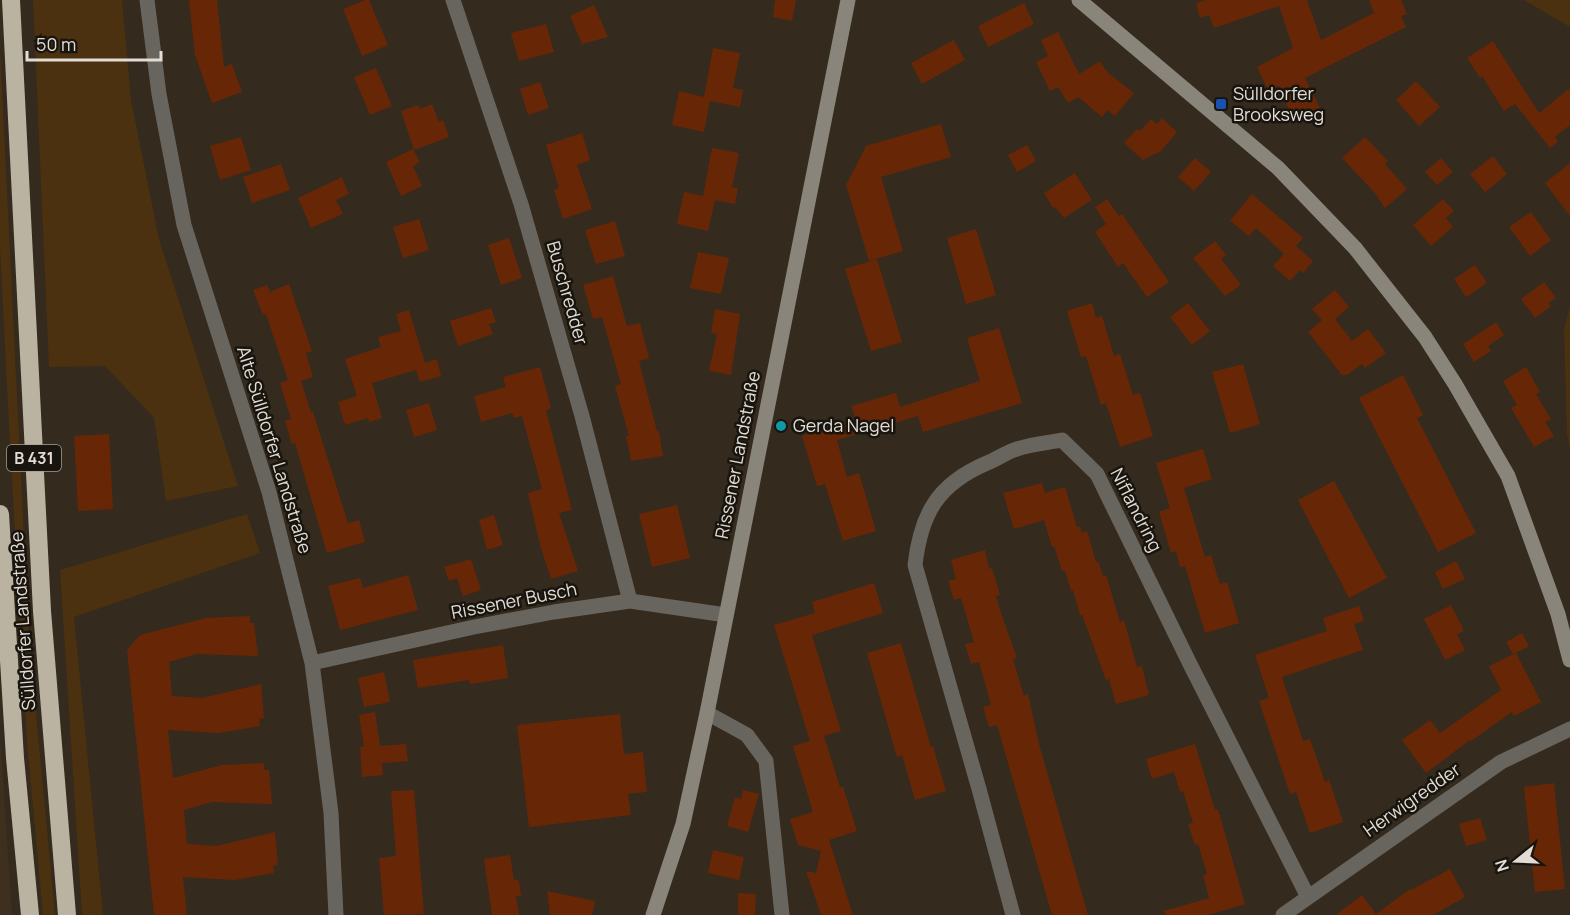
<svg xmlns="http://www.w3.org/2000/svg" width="1570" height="915" font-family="Manrope,sans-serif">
<rect width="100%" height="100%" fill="#342a1e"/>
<path fill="#3e2f1e" d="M0,737L1,748L12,915H0Z"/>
<path fill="#4b310f" d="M33,0H122L131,100L159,239L238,486L166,501L154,418L105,366L49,367Z
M1524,0H1570V27Z
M0,50L29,639L55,915H43L27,742L10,445L0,247Z
M1570,306V450L1567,433L1564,329Z
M247,514L260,553L74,617L103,915H82L60,570Z"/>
<path fill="#672707" d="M189,0H217L224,67L232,64L242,92L212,103L195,55Z
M365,0H369L388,45L362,56L343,9Z
M775,0H796L792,21L773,17Z
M1206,0H1307L1321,40L1374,13L1369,0H1401L1407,14L1401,16L1406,27L1305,78L1320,108L1294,121L1278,86L1268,90L1257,67L1293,48L1279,6L1214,28L1209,15L1200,18L1196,3Z
M1024,3L1034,24L988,47L978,26Z
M594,5L608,37L582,44L570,16Z
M546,24L554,52L519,61L511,33Z
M1058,32L1079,74L1100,61L1107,72L1134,93L1115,116L1107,110L1102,117L1078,97L1068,103L1058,87L1050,91L1036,62L1048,56L1041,40Z
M954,40L965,60L922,84L911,63Z
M1493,41L1539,113L1570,88V125L1555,137L1558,142L1550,148L1515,104L1504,111L1482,76L1480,78L1467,58Z
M713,48L740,53L733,88L743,90L740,107L710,101L704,132L672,125L679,91L704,97Z
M376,68L392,106L370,115L354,77Z
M1416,81L1440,107L1419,126L1396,100Z
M540,82L549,108L528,115L520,89Z
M432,104L439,122L443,120L449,137L414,150L401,111L418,105L420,109Z
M1162,118L1177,132L1161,151L1143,160L1124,143L1137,129L1140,131L1151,119L1157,124Z
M941,124L951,157L881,177L903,251L869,261L846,185L866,146Z
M582,133L590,160L577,165L592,209L563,219L554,190L559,188L546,145Z
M241,137L251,170L220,180L210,146Z
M1365,137L1388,161L1385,164L1407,189L1385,208L1374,192L1342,158Z
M1027,145L1036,161L1017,172L1008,155Z
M712,148L739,153L732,187L738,188L735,204L715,200L708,231L677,224L684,192L703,196Z
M413,149L420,162L413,166L422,186L401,196L386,162Z
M1493,156L1507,174L1485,192L1470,174Z
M1195,158L1211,172L1194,191L1178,177Z
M1441,158L1453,172L1437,185L1425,172Z
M1570,163V216L1545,183Z
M281,164L290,190L252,203L243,177Z
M1075,173L1092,200L1064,218L1055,207L1053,208L1044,193Z
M342,177L349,194L336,200L343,214L311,228L298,198Z
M1252,194L1303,238L1296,246L1313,261L1303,273L1300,270L1290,281L1273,266L1284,254L1256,228L1249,236L1230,221Z
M1107,199L1119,216L1122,214L1169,282L1147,297L1123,263L1118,267L1095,232L1106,224L1095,207Z
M1443,199L1454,211L1446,218L1453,227L1431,246L1413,225Z
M1531,212L1551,240L1530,256L1509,227Z
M419,219L429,250L403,258L393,227Z
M615,221L625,256L596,264L585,230Z
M976,229L996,295L966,304L947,238Z
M509,238L522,278L501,285L488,245Z
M1215,241L1226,255L1221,259L1241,285L1225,296L1193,258Z
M698,252L729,258L721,294L690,288Z
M877,259L902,342L871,351L845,269Z
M1475,265L1487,283L1466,297L1454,279Z
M613,276L627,326L640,323L649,358L639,361L657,431H659L663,456L631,461L626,436H629L615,386L621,384L602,317L593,319L583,285Z
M1544,282L1556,298L1548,303L1551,306L1535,318L1521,299Z
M289,284L312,351L306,353L313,377L301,381L311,412H313L348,523L359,520L365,542L327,553L295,443L292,444L285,421L291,419L280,383L288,380L266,314L263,315L253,290L267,285L270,292Z
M1335,290L1349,307L1335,319L1352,341L1368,329L1386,353L1365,368L1362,364L1347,375H1342L1308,332L1322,320L1312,309Z
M1092,303L1096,318L1102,316L1114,356L1120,354L1133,395L1140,393L1153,436L1120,447L1106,403L1101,405L1086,356L1081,357L1067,311Z
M1188,303L1210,331L1192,345L1170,317Z
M491,308L496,322L489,324L493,334L458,346L450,321Z
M715,309L740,314L731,375L709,371L717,334L711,333Z
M409,310L425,363L437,359L441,376L420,382L416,370L372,383L382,418L369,422L368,418L345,425L338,402L357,396L345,359L381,347L378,337L401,331L396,314Z
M1496,322L1504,335L1488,346L1491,351L1474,362L1463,344Z
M999,328L1022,403L923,432L918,416L837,440L847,477L859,473L876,531L843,541L825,484L817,486L802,436L856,420L851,406L896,393L900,407L980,381L967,338Z
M1243,364L1260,424L1230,433L1212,372Z
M540,367L551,408L546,410L572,510L559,513L578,571L551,579L540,545L528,493L542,489L522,416L514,418L512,413L481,422L474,396L506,387L503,377Z
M1526,367L1540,392L1536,394L1551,419L1545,422L1554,436L1534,447L1511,408L1517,405L1503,381Z
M1403,375L1423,415L1417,418L1476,533L1438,552L1359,398Z
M429,403L437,430L414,437L406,410Z
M109,434L113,509L78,511L74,436Z
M1203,449L1212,479L1184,488L1205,557L1211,555L1220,584L1227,582L1239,623L1205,633L1185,566L1180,567L1176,551L1171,553L1159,512L1170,508L1156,463Z
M1334,481L1387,578L1349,598L1298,500Z
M1042,483L1045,493L1065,487L1077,527L1080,526L1082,533L1087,531L1096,562L1098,561L1103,576L1106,575L1120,622L1124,620L1137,667L1142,666L1149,695L1116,704L1109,679L1106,680L1082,615H1080L1073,590L1071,591L1065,571H1062L1054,546L1052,547L1044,520L1014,529L1003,493Z
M677,505L690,558L652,567L639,514Z
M494,515L503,545L487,550L479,520Z
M985,550L989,569L992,568L1000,595L996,596L1001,613L1017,658L1013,659L1024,696L1028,694L1039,744L1088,915H1052L997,725L989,727L983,707L991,705L979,662L971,664L965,644L974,642L961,598L954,600L948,581L956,579L951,560Z
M471,559L481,590L463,596L457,578L449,581L444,567Z
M1456,561L1465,579L1443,589L1435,572Z
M408,575L418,610L340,630L328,586L360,578L363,588Z
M874,583L883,613L812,635L841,731L824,736L840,787H843L857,831L829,840L853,915H821L806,871L816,873L821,851L798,845L790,819L813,812L793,746L810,741L774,625L815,613L812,602Z
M1451,605L1464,631L1457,634L1465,650L1445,660L1424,619Z
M1359,606L1364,621L1354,624L1363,650L1282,677L1303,741L1310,739L1325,782L1329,780L1343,822L1310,833L1296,792L1290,794L1259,701L1269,698L1255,655L1327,631L1323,618Z
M250,616V623H254L258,656L197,654L169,662L172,696L202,698L261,684L264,718L259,719L260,726L219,733L168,730L173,778L222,765L264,763V770H269L272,804L212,802L184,810L187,844L216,846L275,832L278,865L273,866L274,873L234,880L183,877L187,915H154L127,650L140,635L206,618Z
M1522,633L1529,646L1513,654L1506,642Z
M901,643L931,747L933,746L946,791L915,800L902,755L897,757L867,653Z
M503,645L508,678L470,684L469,680L418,688L413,660Z
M1516,653L1541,702L1514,716L1512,712L1471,741L1470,740L1426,773L1402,740L1430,720L1440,733L1501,690L1489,666Z
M384,672L390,702L364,707L358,678Z
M375,712L380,746L406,744L408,761L382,763L383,775L362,777L360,747H364L359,715Z
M620,714L624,754L643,752L647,792L628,794L631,815L529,827L517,725Z
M1195,744L1215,810L1218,809L1245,904L1208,915H1165L1164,911L1209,898L1203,875L1207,874L1198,844L1195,845L1188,824L1193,823L1183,791L1180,792L1174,772L1152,779L1146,759Z
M1554,783L1565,889L1535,892L1524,787Z
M414,790L424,914L384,915L379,858L396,856L391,791Z
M743,790L759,794L748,832L727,826L735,797L741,799Z
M1480,818L1487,840L1466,846L1459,824Z
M713,850L744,857L739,880L708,873Z
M510,855L514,880H519L521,896H516L519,915H492L484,859Z
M1450,869L1465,897L1433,915H1336L1362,895L1376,914L1410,889L1411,890Z
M547,891L595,901L592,915H550Z
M738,893L756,894L755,915H738Z"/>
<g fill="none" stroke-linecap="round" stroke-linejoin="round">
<path stroke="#68655e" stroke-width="15" d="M147,0L159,94L184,225L269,492L312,663L331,813L336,915
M453,0L521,204L582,416L630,601
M312,663L474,627L554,612L630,601L726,615
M707,713L747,735L766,761L782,915
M1013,915L979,789L915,565C921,513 938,484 987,463C997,459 1007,452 1017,449C1031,444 1047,443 1062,440L1097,474L1190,664L1308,897
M1283,915L1501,762L1570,729"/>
<path stroke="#89857a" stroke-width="15" d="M1079,0L1278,168L1355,248L1425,337L1455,384L1508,476L1558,614L1570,660
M653,915L683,824L707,713L848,0"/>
<path stroke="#bab3a2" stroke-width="18" d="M11,0L42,611L67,915
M0,514L15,758L30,915"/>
</g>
<rect fill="#1a4fb4" stroke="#18140e" stroke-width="2" x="1215" y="98" width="12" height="12" rx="3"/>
<circle fill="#0f9aa8" stroke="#18140e" stroke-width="2" cx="781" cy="426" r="6"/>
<g text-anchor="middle" stroke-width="5" stroke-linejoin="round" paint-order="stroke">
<rect fill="#18140e" stroke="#a6a099" stroke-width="1.5" x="7" y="445" width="54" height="26" rx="4.5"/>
<g font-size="16" font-weight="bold" fill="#e3dcd5">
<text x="34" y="464">B 431</text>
</g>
<g font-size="18" fill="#e3dcd5" stroke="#18140e" text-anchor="start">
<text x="1233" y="100">Sülldorfer<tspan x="1233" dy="21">Brooksweg</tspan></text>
<text x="793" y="432">Gerda Nagel</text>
</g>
<g font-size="18" fill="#e3dcd5" stroke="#18140e">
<text transform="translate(567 293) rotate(74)" y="6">Buschredder</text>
<text transform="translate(274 450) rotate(73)" y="6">Alte Sülldorfer Landstraße</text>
<text transform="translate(738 455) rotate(-79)" y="6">Rissener Landstraße</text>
<text transform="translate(1136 510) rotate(63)" y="6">Niflandring</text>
<text transform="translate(514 601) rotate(-11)" y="6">Rissener Busch</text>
<text transform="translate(23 621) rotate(-94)" y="6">Sülldorfer Landstraße</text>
<text transform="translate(1412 800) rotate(-35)" y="6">Herwigredder</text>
</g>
</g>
<g transform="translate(1516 861) rotate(252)" stroke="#18140e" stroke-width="4.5" paint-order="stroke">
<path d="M0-4.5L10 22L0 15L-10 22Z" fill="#e3dcd5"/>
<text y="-9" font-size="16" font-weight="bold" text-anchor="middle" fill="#e3dcd5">N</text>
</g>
<path d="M27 51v9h134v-9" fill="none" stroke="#e3dcd5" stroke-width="3"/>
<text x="36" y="51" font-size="18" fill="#e3dcd5" stroke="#18140e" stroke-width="4.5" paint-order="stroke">50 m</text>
</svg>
